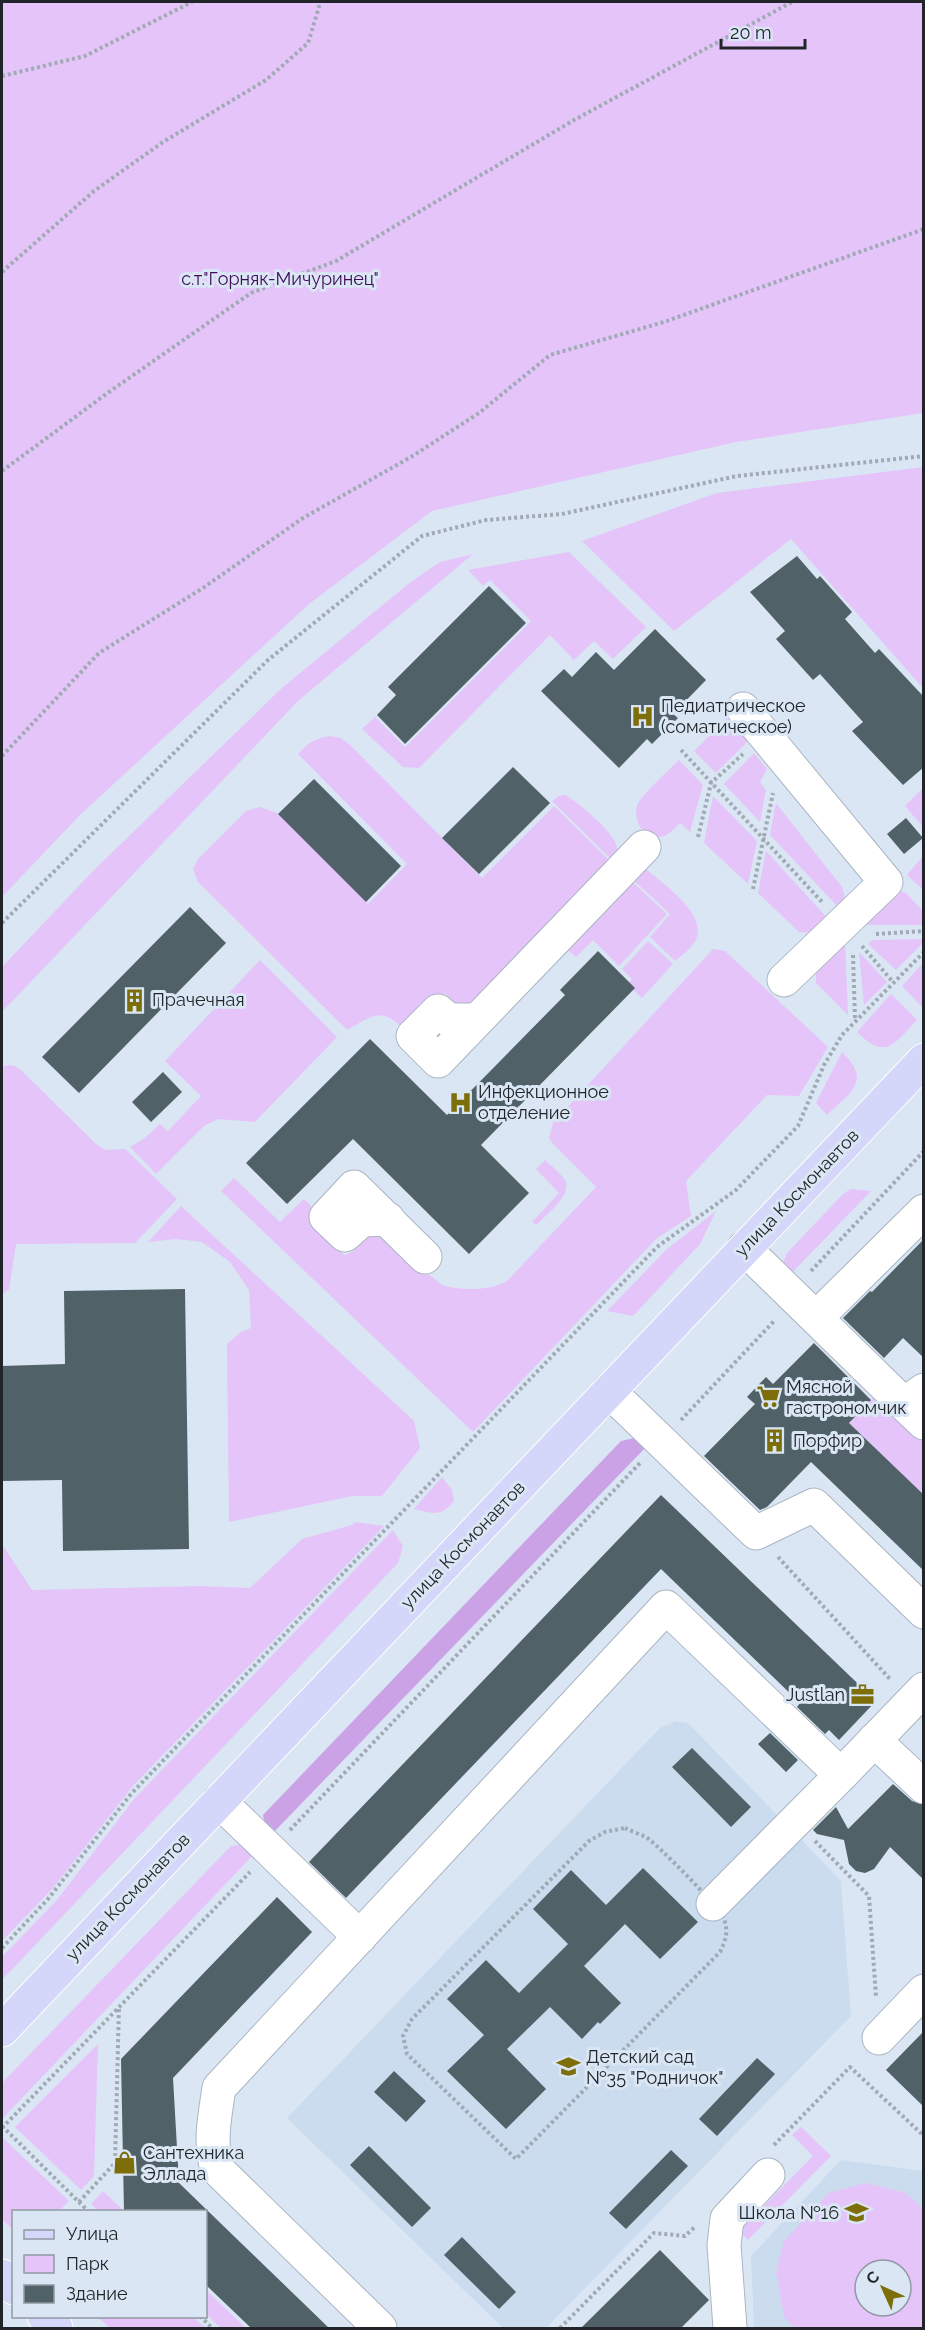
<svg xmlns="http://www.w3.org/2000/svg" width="925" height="2330" font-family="Raleway,sans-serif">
<rect width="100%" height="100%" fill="#dae6f3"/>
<path fill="#cbdcef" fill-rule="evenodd" d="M676,1721L688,1723L841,1881L851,2016L546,2328H503L287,2118L660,1728Z
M841,2160L923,2171V2328H754L751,2256ZM865,2270H901V2306H865Z"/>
<path fill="#e5c4fa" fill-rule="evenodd" d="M2,2H923V413L736,442L432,511L309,604L80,815L2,897Z
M923,467V688L791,539L674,631L582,541L717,493Z
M569,552L646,627L613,659L594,641L574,660L550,635L419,768L403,767L362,729L375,717L405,747L531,621L490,580L483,586L468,570Z
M473,554L298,701L2,1012V967L95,869L283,687L412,581L440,562Z
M727,718L748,741L716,773L694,751Z
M330,736L341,738L350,745L482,878L554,806L617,868L489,1003L464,1009L453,1002L444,993L407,1032C381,1007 377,1013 347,1030L198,882L193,869L198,859L246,811L260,807L277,813L368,904L407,864L298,754C308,743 315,738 330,736Z
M754,753L767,769L760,782L766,790L760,822L724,784Z
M679,760L703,785L690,832L680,823C676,827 671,833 666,835C647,844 632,823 637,806C640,796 670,769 679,760Z
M923,788V827L905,806Z
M565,795C577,801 612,831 616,844C618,850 617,857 615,863L552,801L559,796Z
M713,796L757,841L748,884L704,843Z
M776,803L842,887L845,898L841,910L770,835Z
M766,851L831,922L813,933L799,932L758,893Z
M923,856V890L907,875Z
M640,868L646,869C663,884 704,911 697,937C695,946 682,955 675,961L650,937L670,914L627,874Z
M625,875L667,914L619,966L593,940L576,957L561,944Z
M896,890L906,893L923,911V925H860Z
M923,939V943L896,970L868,944L872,940Z
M648,941L673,964L642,998L627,984L632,979L622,969Z
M845,941L848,1015L816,983V970Z
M713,949L725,951L828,1047L799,1096L767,1095L686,1181L691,1216L656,1239L473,1432L221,1191L234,1178L280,1222L304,1199L316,1211L310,1218L311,1224L344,1255C357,1253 364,1237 376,1232L442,1285C461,1291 490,1291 507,1281L596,1187L553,1144L549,1138L553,1123Z
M859,952L887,982L864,1005Z
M260,960L337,1037L255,1122L218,1119L204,1126L156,1174L130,1147L145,1138L160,1124L168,1131L201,1096L165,1061Z
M923,963V1008L902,986Z
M891,994L917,1020C894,1044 886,1061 857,1032Z
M842,1052C872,1081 851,1092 827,1115L816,1103Z
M8,1065L15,1066L22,1071L97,1145L106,1150L125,1149L177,1199L135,1243L16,1244L9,1289L2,1295V1067Z
M545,1160C551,1166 561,1173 565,1180C573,1195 545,1216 536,1225L532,1222L559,1193L536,1169Z
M851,1189L871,1191L785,1280L783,1263L787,1253L843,1194Z
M181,1206L414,1421L420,1448L382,1496H352L229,1522L227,1344L241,1332L251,1328L249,1290L230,1262L202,1242L176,1239L148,1242Z
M716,1211L700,1244L633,1316L607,1311L667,1249Z
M877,1394L923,1439V1495L849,1423Z
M442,1477L452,1490L454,1501C440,1518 433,1513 414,1509Z
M355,1522L384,1526L132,1787L53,1888L2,1941V1544L32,1590L200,1586L250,1588L302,1539L352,1525Z
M393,1530L403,1546L398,1563L2,1980V1957L57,1900L134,1799Z
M241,1845L255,1853L2,2119V2083L231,1846Z
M98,2044L94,2176L81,2190L15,2127Z
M801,2127L831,2156L748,2240L739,2231L813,2156L792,2135Z
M2,2137L69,2201L59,2211L14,2212L13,2230L2,2219Z
M866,2183L906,2193L923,2210V2328H795L784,2317L776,2272L784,2241L829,2193ZM865,2270H901V2306H865Z
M103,2191L124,2211H99L91,2204Z
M206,2290L246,2328H221L206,2314Z
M98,2317H193L206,2328H110Z"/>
<path fill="#cba2e6" d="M634,1438L647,1446L272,1834L265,1825L263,1815L621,1441Z"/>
<path fill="#506167" d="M797,556L817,579L820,576L852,612L845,619L875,653L879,649L924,697V767L903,785L852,731L863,722L820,674L813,680L776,639L785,631L750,592Z
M489,586L526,623L405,744L377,715L396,695L388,687Z
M655,629L706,680L673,714L678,718L652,744L647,739L619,768L541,691L564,669L572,677L596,652L614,670Z
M513,767L550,803L479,874L442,838Z
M314,779L401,866L366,902L278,814Z
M906,818L923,838L904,854L887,834Z
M190,907L226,943L79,1093L42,1057Z
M598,951L635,988L481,1145L529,1193L469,1254L353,1139L287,1204L246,1163L370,1039L447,1115L565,995L560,990Z
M163,1072L182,1092L151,1122L132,1102Z
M924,1239V1358L903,1338L884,1358L843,1318L870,1291L872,1292Z
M185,1289L189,1549L63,1551L62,1480L2,1481V1366L65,1364L64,1291Z
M814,1343L871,1400L849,1423L924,1495V1571L811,1462L767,1507L760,1510L704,1456L755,1404L747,1397L766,1377L773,1384Z
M661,1495L876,1701L839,1740L829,1730L825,1734L797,1707L800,1703L661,1569L346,1898L309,1862Z
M770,1733L798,1760L786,1772L758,1744Z
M692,1748L751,1807L731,1827L672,1767Z
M893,1784L912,1801L924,1805V1880L890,1847L874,1869L865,1873L856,1871L849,1864L844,1840L817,1834L813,1830L836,1807L848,1829Z
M643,1868L698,1922L660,1959L625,1924L584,1966L621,2003L600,2024L598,2022L582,2039L550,2007L507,2049L546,2089L506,2129L447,2071L484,2035L447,1999L486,1960L519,1993L568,1944L533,1909L571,1870L606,1905Z
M277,1897L312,1932L173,2078L179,2183L329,2328H251L206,2285V2211H124L121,2059Z
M924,2031V2107L886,2070Z
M757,2058L775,2074L717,2136L699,2119Z
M394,2071L426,2101L406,2122L374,2092Z
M369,2146L431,2208L412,2227L350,2165Z
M671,2150L688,2166L626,2229L609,2213Z
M462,2237L516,2292L499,2309L444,2255Z
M660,2250L709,2300L681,2328H581Z"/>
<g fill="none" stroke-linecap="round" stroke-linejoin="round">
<defs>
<path id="minor" d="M743,709L886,882L784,980
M477,1020H449L438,1011L413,1036L438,1061L644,847
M388,1219L362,1220L345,1235L326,1217L354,1187L425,1257
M744,1248L904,1404L924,1390
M816,1318L924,1211
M609,1391L756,1533L814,1505L924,1612
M904,1404L924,1423
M874,1740L924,1787
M219,1801L360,1937
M713,1904L841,1775
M879,2038L924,1991
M380,2328L217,2169C209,2142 215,2115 219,2088L666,1607L841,1775L924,1689
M730,2328L724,2245L727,2219L768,2175"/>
<path id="major" d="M2,2030L924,1060
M2,2276L14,2288
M44,2316L56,2328"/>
</defs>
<use href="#minor" stroke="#aab5c2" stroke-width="35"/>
<use href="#major" stroke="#fff" stroke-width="35"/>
<path stroke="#a0aab4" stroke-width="4" stroke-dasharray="3 3" stroke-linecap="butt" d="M2,76L85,56L192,2
M2,272L94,191L163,142L266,80L308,43L319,7L317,2
M2,471L109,392L251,293L336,261L574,120L792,2
M681,750L823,903
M2,756L99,653L203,588L303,518L411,457L479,413L550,355L664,322L924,229
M698,837L711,783L743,754
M753,889L773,793
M2,923L268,660L422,536L486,520L562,514L737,476L924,456
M876,934L924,931
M862,946L893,982
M853,955L855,1019
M811,1271L924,1151
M681,1420L775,1320
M778,1557L890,1679
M625,1828C631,1831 639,1834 646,1837C657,1844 718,1906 723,1917C729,1930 726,1940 720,1952L516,2159L407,2054L403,2036L412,2019L589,1841L605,1832Z
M290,1830L641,1462
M815,1841L869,1896L876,1997
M2,1948L48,1899L131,1794L657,1247L736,1190L798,1126L824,1065L842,1035L924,952
M2,2126L89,2212
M2,2128L250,1872
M774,2145L850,2067L924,2136
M79,2202L115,2163L119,2006
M200,2316L212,2328
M560,2328L654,2233L685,2236L696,2226"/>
<use href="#minor" stroke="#fff" stroke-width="33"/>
<use href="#major" stroke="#d4d6fa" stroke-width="33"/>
</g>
<defs>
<symbol id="hospital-bare" viewBox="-9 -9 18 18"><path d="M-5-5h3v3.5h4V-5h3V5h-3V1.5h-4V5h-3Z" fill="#7d6e0a" stroke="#dae6f3" stroke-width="2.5" paint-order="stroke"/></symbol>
<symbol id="building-bare" viewBox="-9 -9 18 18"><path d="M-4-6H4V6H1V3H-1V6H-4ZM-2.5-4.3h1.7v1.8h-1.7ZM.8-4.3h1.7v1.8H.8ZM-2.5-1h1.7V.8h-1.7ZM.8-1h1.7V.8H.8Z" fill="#7d6e0a" stroke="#dae6f3" stroke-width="2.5" paint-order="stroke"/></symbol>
<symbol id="supermarket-bare" viewBox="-9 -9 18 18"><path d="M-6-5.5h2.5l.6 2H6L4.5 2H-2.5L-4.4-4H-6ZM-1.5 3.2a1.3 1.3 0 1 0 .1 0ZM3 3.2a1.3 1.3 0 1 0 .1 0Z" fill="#7d6e0a" stroke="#dae6f3" stroke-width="2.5" paint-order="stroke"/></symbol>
<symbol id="office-bare" viewBox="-9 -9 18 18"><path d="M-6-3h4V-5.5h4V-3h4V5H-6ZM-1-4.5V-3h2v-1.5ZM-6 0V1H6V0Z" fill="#7d6e0a" stroke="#dae6f3" stroke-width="2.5" paint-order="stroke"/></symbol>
<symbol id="school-bare" viewBox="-9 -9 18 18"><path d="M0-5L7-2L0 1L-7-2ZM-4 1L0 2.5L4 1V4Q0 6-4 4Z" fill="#7d6e0a" stroke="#dae6f3" stroke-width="2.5" paint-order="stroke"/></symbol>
<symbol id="shop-bare" viewBox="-9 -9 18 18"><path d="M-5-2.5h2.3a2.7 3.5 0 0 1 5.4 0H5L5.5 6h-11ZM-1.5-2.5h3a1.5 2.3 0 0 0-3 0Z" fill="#7d6e0a" stroke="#dae6f3" stroke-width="2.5" paint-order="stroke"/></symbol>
</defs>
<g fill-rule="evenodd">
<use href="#hospital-bare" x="626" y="700" width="33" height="33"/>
<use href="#building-bare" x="118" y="984" width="33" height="33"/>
<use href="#hospital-bare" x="444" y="1086" width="33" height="33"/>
<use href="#supermarket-bare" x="752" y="1380" width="33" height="33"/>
<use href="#building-bare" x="758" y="1424" width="33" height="33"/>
<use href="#office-bare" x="846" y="1678" width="33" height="33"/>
<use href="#school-bare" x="552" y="2050" width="33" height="33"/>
<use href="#shop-bare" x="108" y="2146" width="33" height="33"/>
<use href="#school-bare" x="840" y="2196" width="33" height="33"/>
</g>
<g text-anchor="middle" stroke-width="6" stroke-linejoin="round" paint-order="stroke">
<g font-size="18" fill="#410a5b" stroke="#dae6f3">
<text x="280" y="285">с.т."Горняк-Мичуринец"</text>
</g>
<g font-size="18" fill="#21252a" stroke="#dae6f3" text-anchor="start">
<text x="661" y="712">Педиатрическое<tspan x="661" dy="21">(соматическое)</tspan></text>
<text x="152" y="1006">Прачечная</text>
<text x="478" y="1098">Инфекционное<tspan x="478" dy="21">отделение</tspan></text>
<text x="786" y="1393">Мясной<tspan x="786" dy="21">гастрономчик</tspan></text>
<text x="793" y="1447">Порфир</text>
<text x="845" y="1701" text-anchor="end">Justlan</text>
<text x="586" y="2063">Детский сад<tspan x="586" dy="21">№35 "Родничок"</tspan></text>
<text x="143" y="2159">Сантехника<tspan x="143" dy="21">Эллада</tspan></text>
<text x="839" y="2219" text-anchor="end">Школа №16</text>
</g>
<g font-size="18" fill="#21252a" stroke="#dae6f3">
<text transform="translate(797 1193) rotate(-46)" y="6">улица Космонавтов</text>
<text transform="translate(463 1545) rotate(-46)" y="6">улица Космонавтов</text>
<text transform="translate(128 1897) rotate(-46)" y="6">улица Космонавтов</text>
</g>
</g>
<rect width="925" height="2330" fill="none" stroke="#21252a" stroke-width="6"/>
<rect x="12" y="2210" width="195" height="108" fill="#dae6f3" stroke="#9099a3" stroke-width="1.5"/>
<rect x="24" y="2230" width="30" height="9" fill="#d4d6fa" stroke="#9099a3" stroke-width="1.5"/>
<text x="66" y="2240" font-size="18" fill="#21252a">Улица</text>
<rect x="24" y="2255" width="30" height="18" fill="#e5c4fa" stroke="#9099a3" stroke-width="1.5"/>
<text x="66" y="2270" font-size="18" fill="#21252a">Парк</text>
<rect x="24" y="2285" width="30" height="18" fill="#506167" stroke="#9099a3" stroke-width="1.5"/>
<text x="66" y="2300" font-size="18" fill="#21252a">Здание</text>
<g transform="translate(883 2288) rotate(315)"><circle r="28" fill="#dae6f3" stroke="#9099a3" stroke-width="1.5"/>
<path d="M0-4.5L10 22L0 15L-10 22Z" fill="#7d6e0a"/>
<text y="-9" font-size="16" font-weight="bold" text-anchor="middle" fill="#21252a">С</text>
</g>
<path d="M721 39v9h84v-9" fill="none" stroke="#21252a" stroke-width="3"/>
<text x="730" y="39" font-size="18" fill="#21252a" stroke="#dae6f3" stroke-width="4.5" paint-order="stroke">20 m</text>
</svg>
